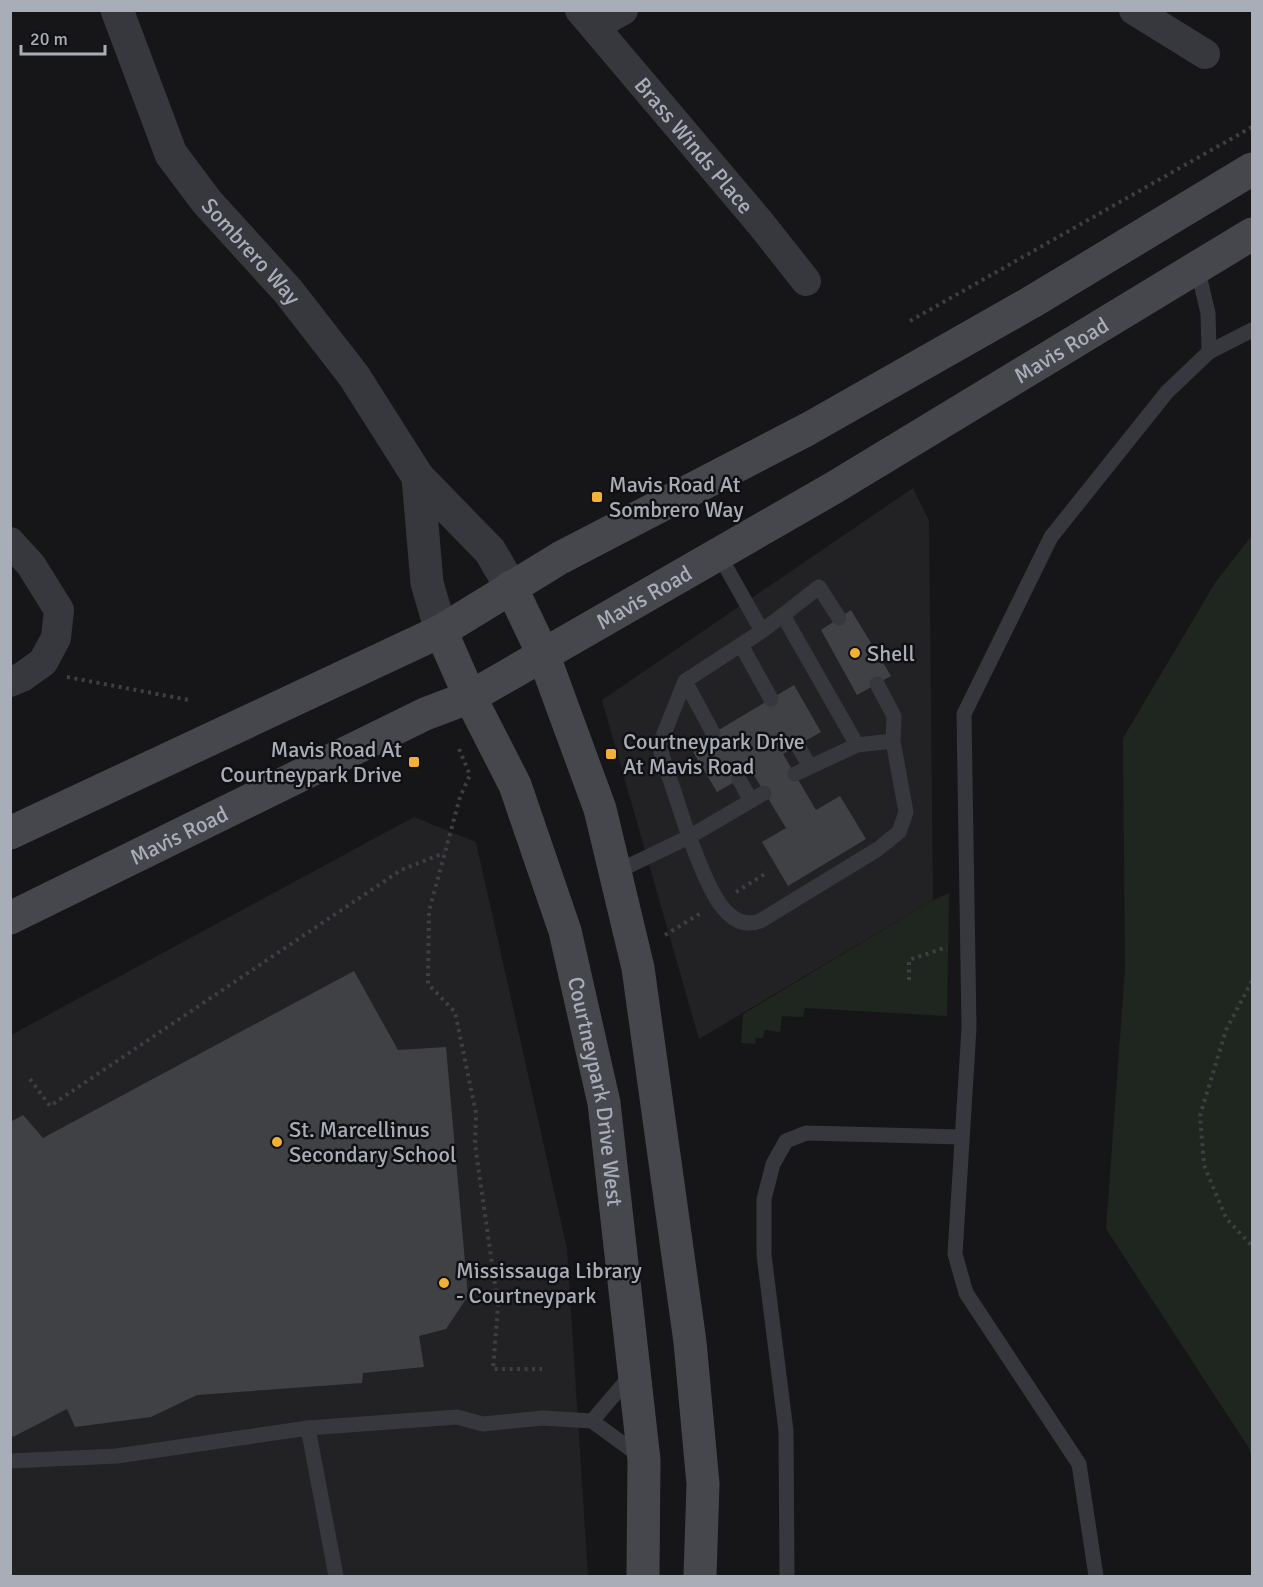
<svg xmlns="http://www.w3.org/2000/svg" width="1263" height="1587" font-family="Signika,sans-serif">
<rect width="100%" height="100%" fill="#161618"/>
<path fill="#222225" d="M913,488L929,521L933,900L699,1039L602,700Z
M414,817L476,842L567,1249L588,1576H11V1035Z"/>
<path fill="#1e261f" d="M1252,535V1457L1249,1448L1106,1229L1125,969L1123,738L1215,583Z
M949,893L947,1016L805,1008L803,1017L782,1016L780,1032L765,1030L763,1038H755L756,1044L741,1043L743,1014L933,900Z"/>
<path fill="#404145" d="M851,610L891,676L857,695L821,630Z
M794,685L821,732L783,754L816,810L840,796L866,839L788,886L762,842L786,828L752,772L717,792L690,747Z
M354,971L398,1050L446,1047L468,1296L446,1329L419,1336L424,1367L363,1373L362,1383L197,1395L151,1417L75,1427L67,1409L13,1437L10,1432V1122L23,1115L43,1138Z"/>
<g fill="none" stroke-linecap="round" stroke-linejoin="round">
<path stroke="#3d3f44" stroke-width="4" stroke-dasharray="3 4.5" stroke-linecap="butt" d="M910,321L1252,127
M67,677L189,700
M459,749L470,775L460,797L429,911L428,984L455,1012L476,1113L475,1144L498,1306L493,1369H542
M736,892L768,872
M665,935L701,913
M909,980V960L947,947
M1252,981L1226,1030L1200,1116L1204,1165L1226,1218L1252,1246
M30,1079L50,1106L401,870L444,853"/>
<path stroke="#37383d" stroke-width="15" d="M1197,267L1208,313L1209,352
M783,615L819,587L839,618
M762,631L783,615L857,745
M741,645L771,699
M685,681L713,733
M798,746L810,767
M795,774L857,745L893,741
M739,779L751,801
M764,793L689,837C701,864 720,936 760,921L878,849L899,832L906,812L893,741L894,716L877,684
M616,872L689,837L659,746L685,681L762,631L718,553
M632,1374L592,1421L641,1457
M308,1428L336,1576
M10,1461L117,1456L308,1428L457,1417L483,1424L542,1418L592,1421
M787,1576L786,1431L764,1255V1199L773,1164L786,1141L806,1133L962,1137
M1096,1576L1079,1464L966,1293L955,1254L969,1028L964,714L1051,537L1167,392L1209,352L1252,330"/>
<g stroke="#37383d" stroke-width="30">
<path id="s1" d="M580,10L761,224L806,281"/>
<path d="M1134,10L1205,54"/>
<path d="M594,26L623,10"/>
<path d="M10,542L31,565L59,610L56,638L43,662L22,677L10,682"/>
</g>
<g stroke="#37383d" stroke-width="33">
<path id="s2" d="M117,10L171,154L207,202L288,291L354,376L418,477L490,551L511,587"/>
<path d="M418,477L427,583L441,631"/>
</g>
<g stroke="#45474d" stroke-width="33">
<path d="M511,587L543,654L600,809L638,968L690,1342L703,1484L700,1576"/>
<path id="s3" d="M441,631L470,697L515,785L565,931L604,1103L644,1460L643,1576"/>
<path d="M10,833L441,631L560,558L808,429L1030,303L1252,169"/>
<path id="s4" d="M10,918L425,714L470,697L835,487L1252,234"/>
</g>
</g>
<g fill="#f2b134" stroke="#111113" stroke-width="2">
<rect x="591" y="491" width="12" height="12" rx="3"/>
<circle cx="855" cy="653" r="6"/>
<rect x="605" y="748" width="12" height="12" rx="3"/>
<rect x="408" y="756" width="12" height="12" rx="3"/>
<circle cx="277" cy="1142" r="6"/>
<circle cx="444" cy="1283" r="6"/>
</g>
<g text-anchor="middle" stroke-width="5" stroke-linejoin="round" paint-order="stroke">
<g font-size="22" fill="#a8adb8" stroke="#111113">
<text dy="8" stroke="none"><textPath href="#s1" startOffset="177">Brass Winds Place</textPath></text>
<text dy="8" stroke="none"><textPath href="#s2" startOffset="280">Sombrero Way</textPath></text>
<text dy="8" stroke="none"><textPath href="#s4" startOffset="1196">Mavis Road</textPath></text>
<text dy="8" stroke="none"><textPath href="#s4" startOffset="711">Mavis Road</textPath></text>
<text dy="8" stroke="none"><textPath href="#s4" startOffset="188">Mavis Road</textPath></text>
<text dy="8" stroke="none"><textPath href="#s3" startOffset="489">Courtneypark Drive West</textPath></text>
</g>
<g font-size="22" fill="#a8adb8" stroke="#111113" text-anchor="start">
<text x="609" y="492">Mavis Road At<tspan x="609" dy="25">Sombrero Way</tspan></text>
<text x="867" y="661">Shell</text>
<text x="623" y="749">Courtneypark Drive<tspan x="623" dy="25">At Mavis Road</tspan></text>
<text x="402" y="757" text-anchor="end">Mavis Road At<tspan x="402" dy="25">Courtneypark Drive</tspan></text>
<text x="289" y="1137">St. Marcellinus<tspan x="289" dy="25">Secondary School</tspan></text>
<text x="456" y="1278">Mississauga Library<tspan x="456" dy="25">- Courtneypark</tspan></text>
</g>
</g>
<rect width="1263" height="1587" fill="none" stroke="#a8adb8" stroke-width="24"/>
<path d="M21 45v9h84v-9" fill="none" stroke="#a8adb8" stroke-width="3"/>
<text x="30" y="45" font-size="18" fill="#a8adb8" stroke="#111113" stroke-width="4.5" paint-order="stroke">20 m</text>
</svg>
